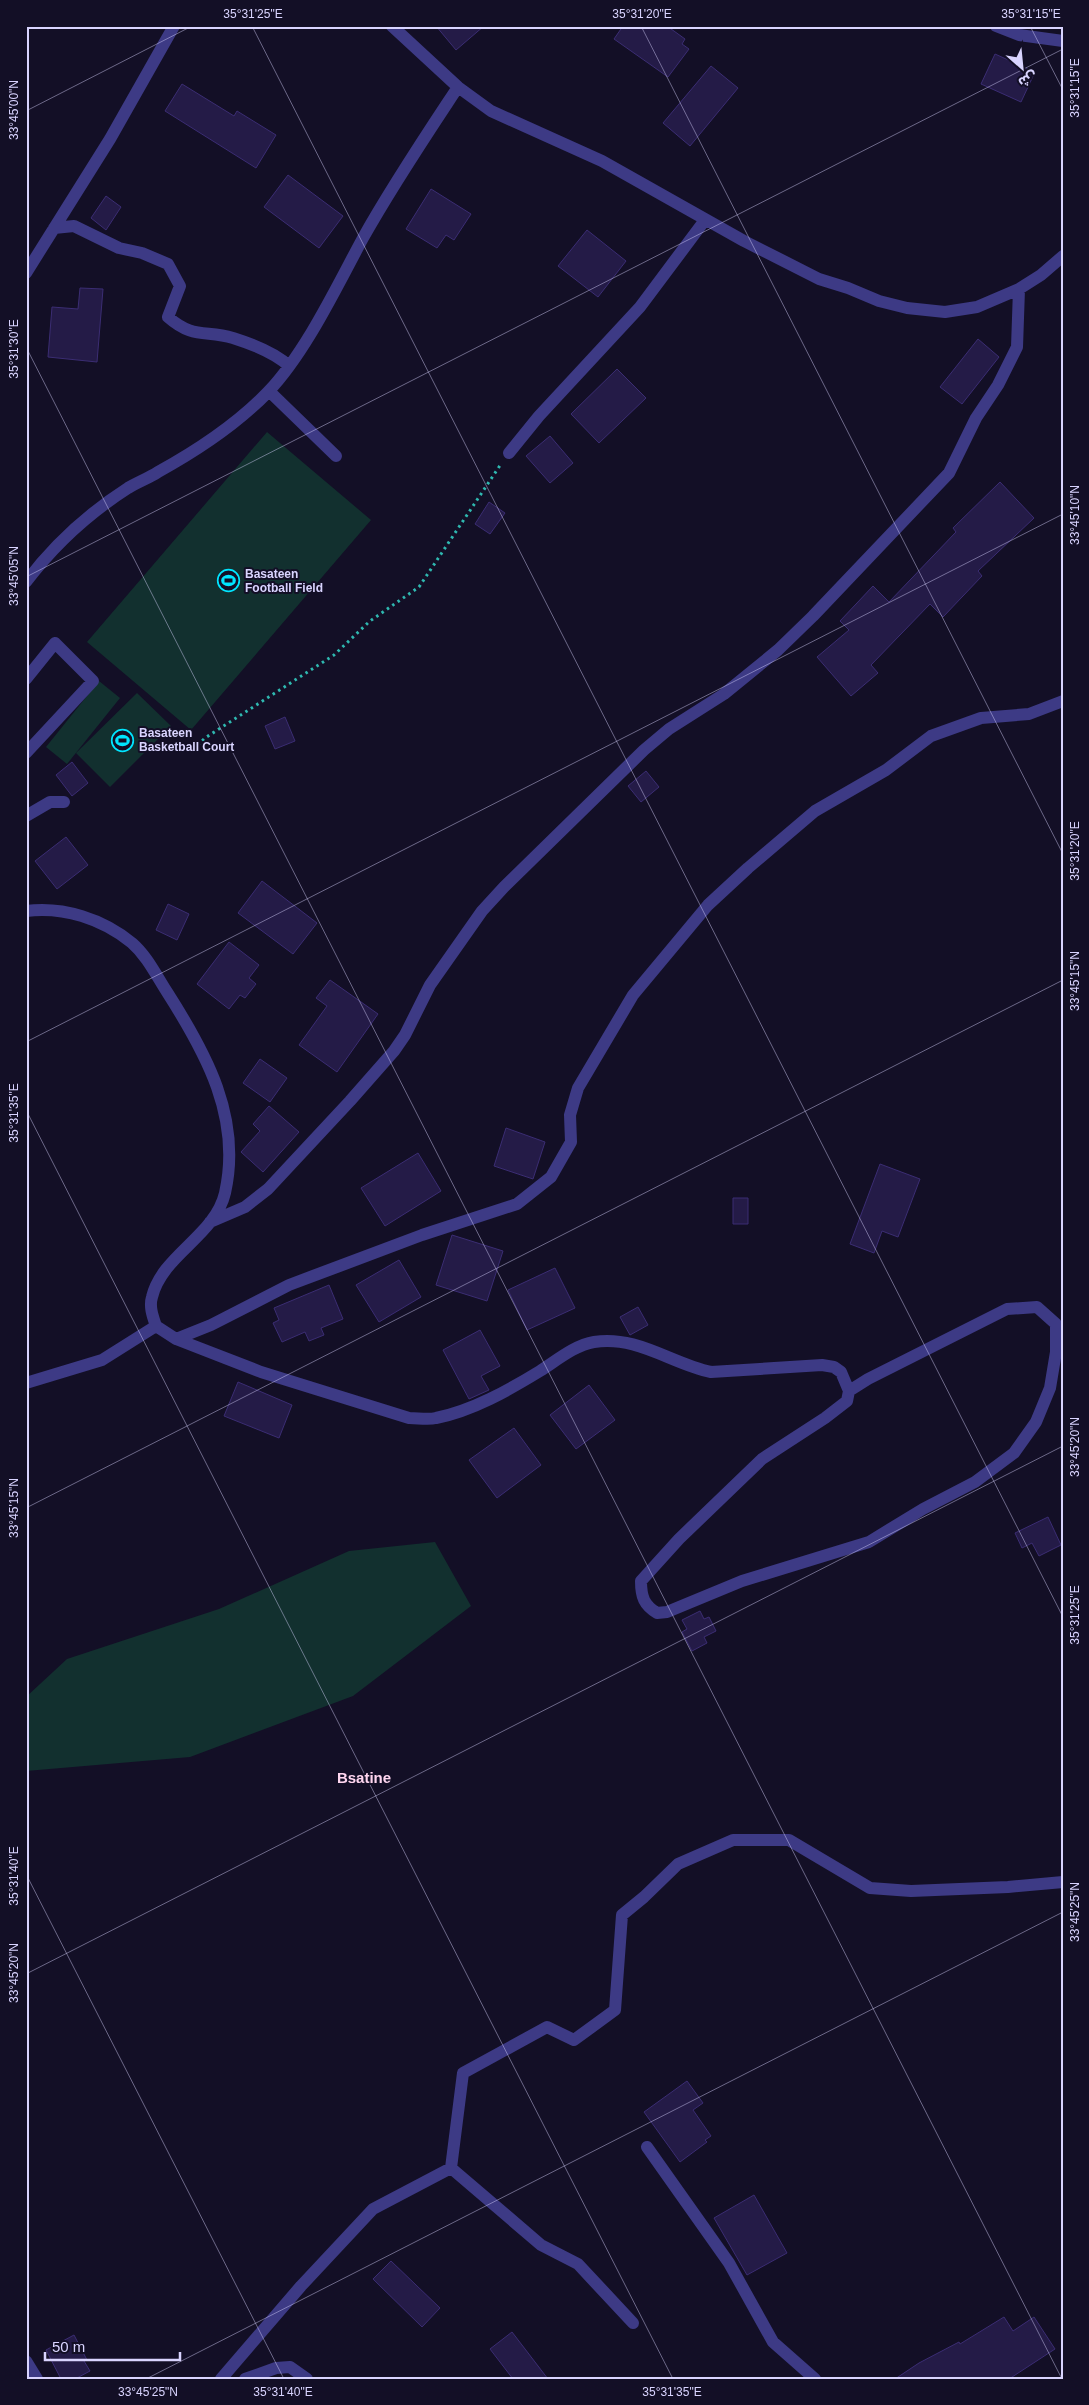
<svg xmlns="http://www.w3.org/2000/svg" width="1089" height="2405" font-family="Arial,'Noto Sans Arabic',sans-serif">
<rect width="100%" height="100%" fill="#130f26"/>
<path fill="#12302f" d="M267,432L371,520L191,730L87,642Z
M99,681L120,698L67,764L46,747Z
M137,693L171,726L110,787L76,753Z
M435,1542L471,1606L353,1696L190,1757L26,1771V1697L67,1659L219,1609L349,1551Z"/>
<path fill="#241b47" stroke="#3b2d73" d="M436,26H484L456,50Z
M623,26H667L685,39L682,44L689,49L668,77L614,39Z
M995,54L1035,72L1021,102L981,84Z
M711,66L738,88L690,146L663,123Z
M182,84L234,116L237,111L276,135L256,168L165,111Z
M288,175L343,216L319,248L264,207Z
M431,189L471,214L454,240L446,235L437,248L406,229Z
M106,196L121,207L106,230L91,218Z
M587,230L626,261L598,297L558,266Z
M80,288L103,289L97,362L48,357L52,307L78,309Z
M978,339L999,357L962,404L940,387Z
M617,369L646,398L599,443L571,414Z
M550,436L573,463L550,483L526,456Z
M1000,482L1034,518L978,571L982,576L943,617L930,604L871,665L878,673L851,696L817,657L849,630L840,621L873,586L889,602L956,532L953,528Z
M489,502L505,513L490,534L475,524Z
M285,717L295,741L275,749L265,726Z
M72,762L88,783L72,796L56,775Z
M646,771L659,787L641,802L628,786Z
M66,837L88,865L57,889L35,861Z
M262,881L317,923L293,954L238,913Z
M168,904L189,914L177,940L156,930Z
M229,942L259,965L249,978L256,984L245,998L240,995L229,1009L197,984Z
M330,980L378,1014L337,1072L299,1045L327,1006L316,998Z
M260,1059L287,1078L270,1102L243,1083Z
M269,1106L299,1132L263,1172L241,1152L260,1131L253,1124Z
M506,1128L545,1142L533,1179L494,1166Z
M418,1153L441,1191L385,1226L361,1188Z
M880,1164L920,1179L898,1237L882,1231L874,1253L850,1244Z
M733,1198H748V1224H733Z
M452,1235L503,1251L487,1301L436,1285Z
M399,1260L421,1297L379,1322L356,1285Z
M555,1268L575,1308L527,1330L508,1290Z
M329,1285L343,1319L321,1328L324,1335L309,1341L305,1332L282,1342L273,1323L279,1320L274,1308Z
M638,1307L648,1325L630,1335L620,1317Z
M480,1330L500,1366L481,1376L489,1390L469,1399L443,1350Z
M238,1382L292,1405L279,1438L224,1416Z
M589,1385L615,1420L576,1449L550,1415Z
M514,1428L541,1465L497,1498L469,1460Z
M1048,1517L1061,1545L1039,1556L1032,1543L1022,1548L1015,1533Z
M700,1611L704,1619L709,1617L716,1631L704,1637L707,1643L692,1651L682,1632L687,1629L682,1620Z
M687,2081L703,2103L693,2110L711,2136L705,2140L707,2142L680,2162L644,2112Z
M754,2195L787,2253L747,2275L714,2218Z
M391,2261L440,2308L422,2327L373,2279Z
M1004,2317L1013,2331L1034,2317L1055,2349L1009,2379H895L919,2363L959,2342L960,2344Z
M512,2332L548,2379H513L490,2349Z
M74,2335L87,2360L84,2361L90,2371L75,2379H61L46,2350Z"/>
<g fill="none" stroke-linecap="round" stroke-linejoin="round">
<path stroke="#2fb8b0" stroke-width="3" stroke-dasharray="2.5 4" stroke-linecap="butt" d="M193,750L205,738L334,655L370,621L419,587L501,464"/>
<path stroke="#3d3a85" stroke-width="12" d="M392,26L458,87L491,111L602,161L744,241L819,279L848,288L879,301L907,308L945,312L977,307L1019,289L1041,275L1063,256
M996,26L1019,35L1063,41
M54,228L74,226L119,248L142,253L168,264L180,286L168,317C193,339 205,330 233,338C252,344 275,353 289,366
M26,273L110,139L174,26
M269,391L336,456
M509,453L539,416L640,307L705,220
M26,582C54,545 89,513 128,488C138,482 149,478 158,472C198,450 237,424 268,392C306,352 337,286 363,238C392,186 425,137 458,87
M26,679L55,643L93,681L26,753
M26,816L50,802H64
M26,911C63,906 103,919 132,943C147,956 156,975 167,992C206,1053 242,1118 225,1193C215,1236 162,1255 152,1297C149,1307 153,1317 156,1326L176,1339L261,1372L409,1418C418,1418 428,1420 436,1418C472,1411 509,1390 540,1371C556,1361 575,1345 594,1342C637,1335 672,1364 711,1372L822,1365L834,1367L841,1372L849,1391L847,1401L825,1418L762,1459L679,1539L641,1581C641,1597 644,1605 657,1613L667,1612L742,1581L869,1542L923,1509L975,1482L1014,1453L1036,1422L1050,1388L1056,1352V1324L1037,1307L1007,1309L868,1379L849,1391
M210,1222L245,1207L268,1189L350,1101L394,1051L405,1035L430,985L482,911L504,887L644,750L669,729L724,694L778,650L813,616L949,473L976,418L998,385L1017,347L1019,289
M176,1339L211,1325L289,1285L422,1235L517,1204L551,1177L571,1142L570,1115L578,1088L633,995L708,905L748,868L815,811L886,770L931,736L981,718L1029,714L1063,701
M26,1383L102,1360L156,1326
M647,2147L729,2263L773,2342L815,2379
M633,2323L578,2264L541,2245L451,2168L463,2073L547,2027L574,2040L615,2010L622,1915L644,1897L678,1864L733,1840H789L870,1888L911,1891L1008,1887L1063,1882
M26,2361L37,2379
M221,2379L301,2286L373,2209L451,2168
M245,2379L276,2368L290,2367L307,2379"/>
</g>
<path fill="none" stroke="#d9d4ff" stroke-width="1" stroke-opacity="0.45" d="M252,26L1063,1617M641,26L1063,854M1030,26L1063,90M26,111L192,26M26,347L1062,2379M26,577L1063,49M26,1042L1063,514M26,1110L673,2379M26,1508L1063,980M26,1874L284,2379M26,1974L1063,1446M146,2379L1063,1912M1060,2379L1063,2377"/>
<defs>
<symbol id="stadium-ring" viewBox="-11 -11 22 22"><circle r="9.5" fill="#130f26" stroke="#00e5ff" stroke-width="1.5"/><path d="M0-5a6.5 5 0 1 0 0 10a6.5 5 0 1 0 0-10ZM-3.5-1.8h7v3.6h-7Z" fill="#00e5ff"/></symbol>
</defs>
<g fill-rule="evenodd">
<use href="#stadium-ring" x="216" y="568" width="25" height="25"/>
<use href="#stadium-ring" x="110" y="728" width="25" height="25"/>
</g>
<g text-anchor="middle" stroke-width="4" stroke-linejoin="round" paint-order="stroke">
<g font-size="12" font-weight="bold" fill="#d9d4ff" stroke="#130f26" text-anchor="start">
<text x="245" y="578">Basateen<tspan x="245" dy="14">Football Field</tspan></text>
<text x="139" y="737">Basateen<tspan x="139" dy="14">Basketball Court</tspan></text>
</g>
<g font-size="15" font-weight="bold" fill="#ffd6f0" stroke="#130f26">
<text x="364" y="1783">Bsatine</text>
</g>
</g>
<rect width="1089" height="2405" fill="none" stroke="#130f26" stroke-width="55"/>
<g transform="translate(1022 68) rotate(153)" stroke="#130f26" stroke-width="4" paint-order="stroke">
<path d="M0-4L9 19L0 12L-9 19Z" fill="#d9d4ff"/>
<text y="-8" font-size="14" font-weight="bold" text-anchor="middle" fill="#d9d4ff">ش</text>
</g>
<path d="M45 2352v8h135v-8" fill="none" stroke="#d9d4ff" stroke-width="2.5"/>
<text x="52" y="2352" font-size="15" fill="#d9d4ff" stroke="#130f26" stroke-width="4" paint-order="stroke">50 m</text>
<rect x="28" y="28" width="1034" height="2350" fill="none" stroke="#d9d4ff" stroke-width="2"/>
<g font-size="12" text-anchor="middle" fill="#d9d4ff">
<text x="253" y="18">35°31'25"E</text>
<text x="642" y="18">35°31'20"E</text>
<text x="1031" y="18">35°31'15"E</text>
<text transform="translate(1075 88) rotate(-90)" y="4">35°31'15"E</text>
<text transform="translate(14 110) rotate(-90)" y="4">33°45'00"N</text>
<text transform="translate(14 349) rotate(-90)" y="4">35°31'30"E</text>
<text transform="translate(1075 515) rotate(-90)" y="4">33°45'10"N</text>
<text transform="translate(14 576) rotate(-90)" y="4">33°45'05"N</text>
<text transform="translate(1075 851) rotate(-90)" y="4">35°31'20"E</text>
<text transform="translate(1075 981) rotate(-90)" y="4">33°45'15"N</text>
<text transform="translate(14 1113) rotate(-90)" y="4">35°31'35"E</text>
<text transform="translate(1075 1447) rotate(-90)" y="4">33°45'20"N</text>
<text transform="translate(14 1508) rotate(-90)" y="4">33°45'15"N</text>
<text transform="translate(1075 1615) rotate(-90)" y="4">35°31'25"E</text>
<text transform="translate(14 1876) rotate(-90)" y="4">35°31'40"E</text>
<text transform="translate(1075 1912) rotate(-90)" y="4">33°45'25"N</text>
<text transform="translate(14 1973) rotate(-90)" y="4">33°45'20"N</text>
<text x="148" y="2396">33°45'25"N</text>
<text x="283" y="2396">35°31'40"E</text>
<text x="672" y="2396">35°31'35"E</text>
</g>
</svg>
